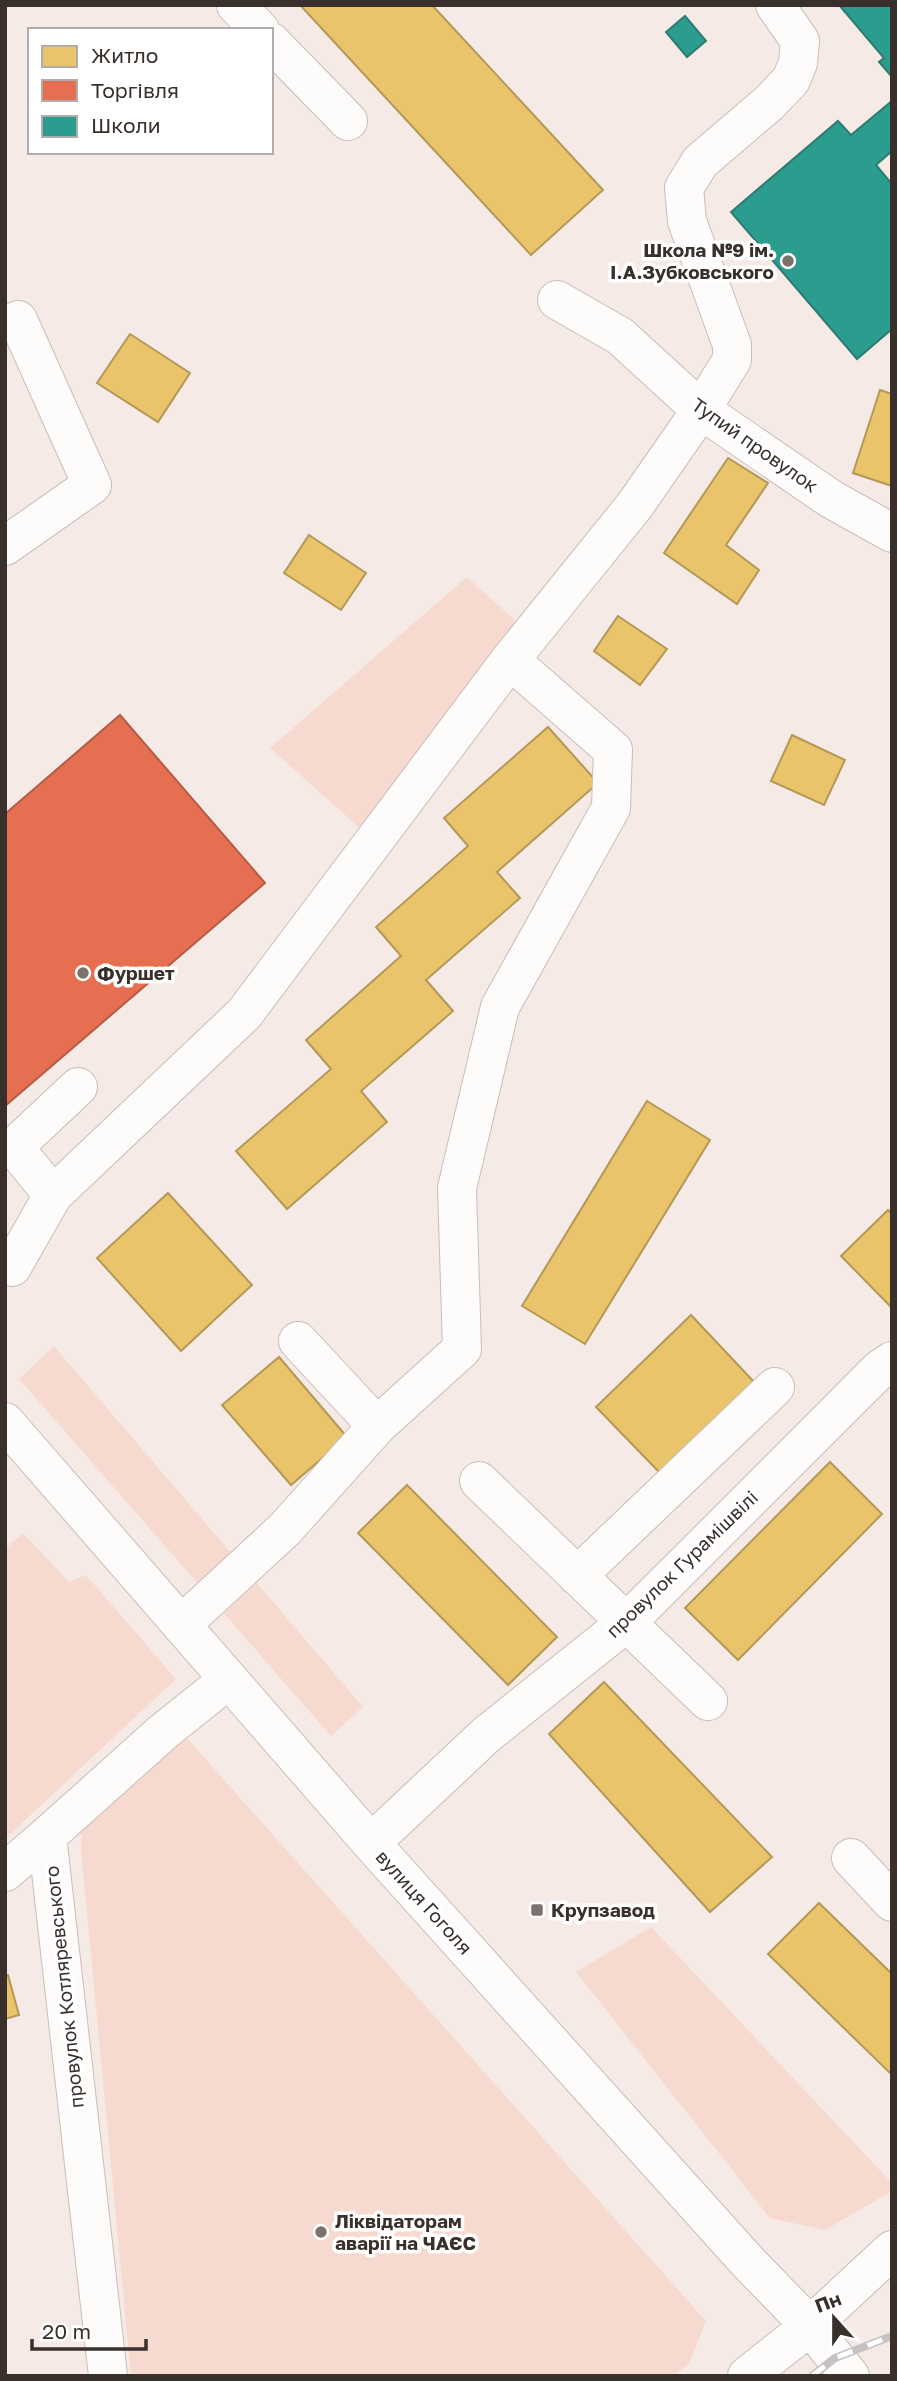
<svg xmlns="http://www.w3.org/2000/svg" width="897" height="2381" font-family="'Golos Text',sans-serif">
<rect width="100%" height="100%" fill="#f6eae6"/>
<path fill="#f7dacf" d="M467,577L517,622L362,830L270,748Z
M54,1346L363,1707L331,1736L19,1379Z
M23,1533L69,1582L86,1575L176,1679L5,1839V1549Z
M184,1735L706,2321L690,2362L674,2376H131L81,1851L82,1816Z
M651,1927L892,2183V2191L825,2230L770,2218L576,1972Z"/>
<path fill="#e9c46a" stroke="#b49857" stroke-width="2" d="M300,5H432L603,190L531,255Z
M130,334L190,373L158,422L97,383Z
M880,390L892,394V486L853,473Z
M728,458L768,483L726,545L759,570L737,604L664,553Z
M309,535L366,573L341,610L284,573Z
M618,616L667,649L640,685L594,651Z
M548,727L598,783L497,872L520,898L426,980L453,1011L361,1091L387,1122L287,1209L236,1151L331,1069L306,1040L401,956L376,927L468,846L444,818Z
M792,735L845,760L824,805L771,781Z
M647,1101L710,1140L585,1344L522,1306Z
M168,1193L252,1285L181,1351L97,1258Z
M888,1210L892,1214V1308L841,1256Z
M691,1315L756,1384L661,1474L596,1407Z
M279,1357L347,1437L291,1485L222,1405Z
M830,1462L882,1514L738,1660L685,1608Z
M407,1485L557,1637L508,1685L358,1533Z
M604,1682L772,1857L710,1912L549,1734Z
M819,1903L892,1974V2075L768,1954Z
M8,1975L19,2015L5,2019V1976Z"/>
<path fill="#e76f51" stroke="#b35c46" stroke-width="2" d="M120,715L265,883L5,1106V814Z"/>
<path fill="#2a9d8f" stroke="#2e7c71" stroke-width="2" d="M839,5H892V77L879,62L884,58Z
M685,16L706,41L687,57L666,32Z
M892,101V151L876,165L892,184V329L857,359L731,212L838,121L851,135Z"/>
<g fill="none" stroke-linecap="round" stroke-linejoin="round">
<defs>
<path id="minor" d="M236,5L260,30
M271,42L348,121
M557,300L620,336L701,410L831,499L892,533
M5,546L92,485L18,320
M53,1195L14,1147L78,1087
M12,1267L53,1195L244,1014L510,660L635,505L701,410L732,360V345L687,221L684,188L700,162L769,103L791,80L798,63L800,41L775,5
M298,1341L377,1426
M5,1422L371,1843L747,2261L810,2326L850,2376
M479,1481L708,1701
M577,1576L775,1387
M181,1625L285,1529L377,1426L462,1349L457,1188L500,1007L611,808L613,750L510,660
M371,1843L486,1735L626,1623L880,1369L892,1361
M851,1858L892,1902
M5,1872L47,1836
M108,2376L47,1836L163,1732L228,1680
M747,2376L810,2326"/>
<path id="major" d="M810,2326L892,2250"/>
</defs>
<use href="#minor" stroke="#c8bdba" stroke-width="40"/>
<use href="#major" stroke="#c8bdba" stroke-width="40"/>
<use href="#minor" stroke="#fefcfb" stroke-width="38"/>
<use href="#major" stroke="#fefcfb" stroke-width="38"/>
<defs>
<path id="rail" d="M812,2376L835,2358L892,2336"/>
</defs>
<use href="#rail" stroke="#c6c2c1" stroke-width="8"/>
<use href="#rail" stroke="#fff" stroke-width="5" stroke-dasharray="16" stroke-linecap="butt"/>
</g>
<g fill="#7b716d" stroke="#fff" stroke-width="2.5">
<circle cx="788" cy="261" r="7"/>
<circle cx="83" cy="973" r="7"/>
<rect x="530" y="1903" width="14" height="14" rx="3.5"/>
<circle cx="321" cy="2232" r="7"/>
</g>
<g text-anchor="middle" stroke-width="7" stroke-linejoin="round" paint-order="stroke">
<g font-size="19" font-weight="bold" fill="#39302c" stroke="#fff" text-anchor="start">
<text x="774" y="257" text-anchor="end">Школа №9 ім.<tspan x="774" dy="22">І.А.Зубковського</tspan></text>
<text x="97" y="980">Фуршет</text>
<text x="551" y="1917">Крупзавод</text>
<text x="335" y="2228">Ліквідаторам<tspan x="335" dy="22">аварії на ЧАЄС</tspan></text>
</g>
<g font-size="19" fill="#39302c" stroke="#fff">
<text transform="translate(755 445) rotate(35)" y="7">Тупий провулок</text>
<text transform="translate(682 1564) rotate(-44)" y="7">провулок Гурамішвілі</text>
<text transform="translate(424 1902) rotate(48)" y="7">вулиця Гоголя</text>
<text transform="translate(64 1987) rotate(-96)" y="7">провулок Котляревського</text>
</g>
</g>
<rect width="897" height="2381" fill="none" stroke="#39302c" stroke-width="14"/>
<rect x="28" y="28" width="245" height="126" fill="#ffffff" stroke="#b0acab" stroke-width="2"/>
<rect x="42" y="46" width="35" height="21" fill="#e9c46a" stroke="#b0acab" stroke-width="2"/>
<text x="91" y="63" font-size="21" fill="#39302c">Житло</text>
<rect x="42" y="80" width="35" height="21" fill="#e76f51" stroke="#b0acab" stroke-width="2"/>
<text x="91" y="98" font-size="21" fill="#39302c">Торгівля</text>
<rect x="42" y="116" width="35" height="21" fill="#2a9d8f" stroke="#b0acab" stroke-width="2"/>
<text x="91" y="133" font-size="21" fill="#39302c">Школи</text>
<g transform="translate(834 2318) rotate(339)" stroke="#ffffff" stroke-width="5" paint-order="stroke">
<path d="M0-5L12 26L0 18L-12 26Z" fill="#39302c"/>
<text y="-10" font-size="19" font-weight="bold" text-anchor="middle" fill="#39302c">Пн</text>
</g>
<path d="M32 2339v10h114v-10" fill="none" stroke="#39302c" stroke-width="3.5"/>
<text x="42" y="2339" font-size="21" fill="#39302c" stroke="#ffffff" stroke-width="5" paint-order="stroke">20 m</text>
</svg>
